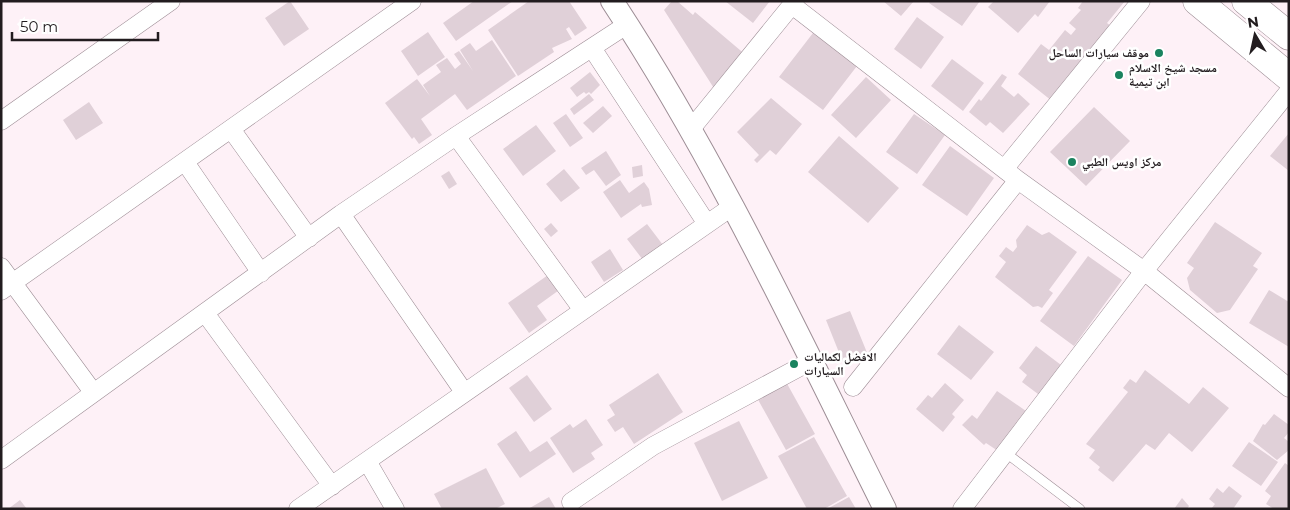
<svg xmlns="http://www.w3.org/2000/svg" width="1290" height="510" font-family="Montserrat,'Noto Naskh Arabic',sans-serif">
<rect width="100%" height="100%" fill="#fef1f7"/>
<path fill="#e0d0d8" d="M290,1L309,29L284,46L265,18Z
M474,1H513L456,41L443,23Z
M529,1H569L587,28L575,36L569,27L566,29L572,39L552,48L554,52L518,76L488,30Z
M672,1H677L693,15L695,12L747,56L717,93L664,10Z
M725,1H770L753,23Z
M883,1H914L901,16Z
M931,1H980L962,26L929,3Z
M994,1H1050L1038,17L1035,14L1018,33L988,7Z
M1083,1H1125L1107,23L1116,30L1052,101L1018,74L1041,44L1049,50L1065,30L1071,35L1076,29L1069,23L1081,10L1078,8Z
M917,17L944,37L921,69L894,49Z
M428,32L445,57L418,76L401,51Z
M813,33L857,66L823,110L779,77Z
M492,40L516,76L467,110L455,94L421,119L432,135L419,144L414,137L412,139L385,103L417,79L430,96L423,85L441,72L436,65L447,58L455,69L461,64L454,54L459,51L473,71L460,50L470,43L476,51Z
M952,59L984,83L963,111L931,86Z
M590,72L600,85L591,94L589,92L586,94L584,92L577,97L570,88Z
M1002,74L1007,77L1001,86L1014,97L1018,93L1030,104L1003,133L990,122L986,126L969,112L979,99L981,101Z
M866,77L891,100L856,138L831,115Z
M589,94L594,100L574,115L570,109Z
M771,98L802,124L776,155L770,150L757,163L754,160L759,155L737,132Z
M89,102L103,123L76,140L63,120Z
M603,106L612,116L593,133L583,123Z
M1094,107L1130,141L1086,186L1050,152Z
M566,114L583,138L570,147L553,123Z
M914,114L945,135L917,174L886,152Z
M536,125L556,151L523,176L503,149Z
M1289,133V171L1270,156Z
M839,136L899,188L868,223L808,172Z
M950,146L994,178L967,216L922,185Z
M606,151L621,175L606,186L594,170L586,175L581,168Z
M642,165L643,176L633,178L632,167Z
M564,169L580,188L561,202L546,184Z
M449,171L457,184L449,189L441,176Z
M620,180L629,193L644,182L649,189L652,205L642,207L641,204L621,218L603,192Z
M1215,222L1262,253L1253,266L1258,269L1230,310L1217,313L1190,290L1187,278L1194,268L1187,263Z
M551,223L558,231L551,237L544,229Z
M647,224L663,245L643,260L627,239Z
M1027,225L1042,235L1049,232L1077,252L1049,290L1053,293L1042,308L1038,306L1033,307L995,277L1006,262L999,256L1006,247L1013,252L1017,247L1016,240Z
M610,249L623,270L604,282L591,262Z
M1088,256L1122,280L1074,346L1040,321Z
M551,273L562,288L537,306L547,320L529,333L508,303Z
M1269,290L1289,302V347L1249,323Z
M850,311L868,355L844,365L826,320Z
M959,325L994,352L971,380L937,354Z
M1036,346L1065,368L1042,397L1022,382L1027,375L1019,368Z
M1145,370L1189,404L1203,387L1229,408L1192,452L1169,433L1155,450L1146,444L1113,482L1098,470L1100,467L1089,458L1095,450L1086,444L1128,392L1123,388L1130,379L1136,383Z
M658,373L683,412L634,444L623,427L615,432L607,420L615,415L609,405Z
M527,375L552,409L534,422L509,388Z
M785,380L815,434L786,450L756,396Z
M945,383L964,400L952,414L955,417L943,432L916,409L928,395L932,398Z
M997,391L1026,411L998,451L986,443L984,445L962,425L972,415L977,419Z
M1274,414L1289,425V432L1284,438L1289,442V450L1277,460L1253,441L1263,424L1265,425Z
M586,419L603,445L591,453L595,459L573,473L550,438L570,424L573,428Z
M739,421L768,478L722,501L694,443Z
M516,431L530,452L547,441L556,454L520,478L497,444Z
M814,437L847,496L824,509H807L778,456Z
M1249,442L1278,462L1261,486L1232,466Z
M1285,463L1289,466V509H1274L1266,504L1271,496L1265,491Z
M486,468L505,504L495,509H442L434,494Z
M1229,486L1242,496L1233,509H1211L1215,504L1209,499L1217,488L1223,493Z
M549,497L556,509H528Z
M849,497L856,509H827Z
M1182,498L1189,506L1187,509H1174Z
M20,500L27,509H8Z"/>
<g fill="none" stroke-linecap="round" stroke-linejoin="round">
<defs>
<path id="service" d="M1006,453L1080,509"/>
<path id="minor" d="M792,5L1018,180L1144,271L1289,388
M592,48L707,224
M1,121L171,1
M231,129L309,238
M691,129L795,1
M456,136L582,309
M185,162L261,273
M1005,168L1141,1
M341,214L464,392
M1,267L93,392
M1,291L412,1
M205,313L332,486
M853,387L1018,180
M1,460L341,214L456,136L628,24
M367,461L395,509
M571,502L653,446L811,361
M298,509L733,206
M962,509L1144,271L1289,91"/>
<path id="tertiary" d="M612,1C718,162 799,337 885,509"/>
<path id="primary" d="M1197,1L1289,77
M1246,1L1289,36"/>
</defs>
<use href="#service" stroke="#9d8d95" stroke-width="10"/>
<use href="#minor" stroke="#9d8d95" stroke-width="19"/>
<use href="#tertiary" stroke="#9d8d95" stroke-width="24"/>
<use href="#primary" stroke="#9d8d95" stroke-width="29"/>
<use href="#service" stroke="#fff" stroke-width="9"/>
<use href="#minor" stroke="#fff" stroke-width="18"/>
<use href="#tertiary" stroke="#fff" stroke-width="22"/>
<use href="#primary" stroke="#fff" stroke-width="28"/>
</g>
<g fill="#1a835f" stroke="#fff" stroke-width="2">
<circle cx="1159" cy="53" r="5"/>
<circle cx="1119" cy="75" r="5"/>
<circle cx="1072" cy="162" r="5"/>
<circle cx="794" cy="364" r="5"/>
</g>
<g text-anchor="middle" stroke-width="5" stroke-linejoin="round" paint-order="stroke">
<g font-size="12" font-weight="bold" fill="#221c1f" stroke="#fff" text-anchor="start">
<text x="1149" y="57" text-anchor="end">موقف سيارات الساحل</text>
<text x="1129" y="72">مسجد شيخ الاسلام<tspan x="1129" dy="14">ابن تيمية</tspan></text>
<text x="1082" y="166">مركز اويس الطبي</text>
<text x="804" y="361">الافضل لكماليات<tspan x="804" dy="14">السيارات</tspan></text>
</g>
</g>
<rect width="1290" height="510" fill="none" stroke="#221c1f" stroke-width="5"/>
<g transform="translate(1255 35) rotate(351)" stroke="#ffffff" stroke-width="4" paint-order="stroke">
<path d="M0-4L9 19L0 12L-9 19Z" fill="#221c1f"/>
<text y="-8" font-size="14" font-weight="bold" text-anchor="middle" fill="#221c1f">N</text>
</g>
<path d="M12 32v8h146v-8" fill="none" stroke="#221c1f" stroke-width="2.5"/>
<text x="20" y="32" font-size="15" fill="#221c1f" stroke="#ffffff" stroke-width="4" paint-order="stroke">50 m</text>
</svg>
